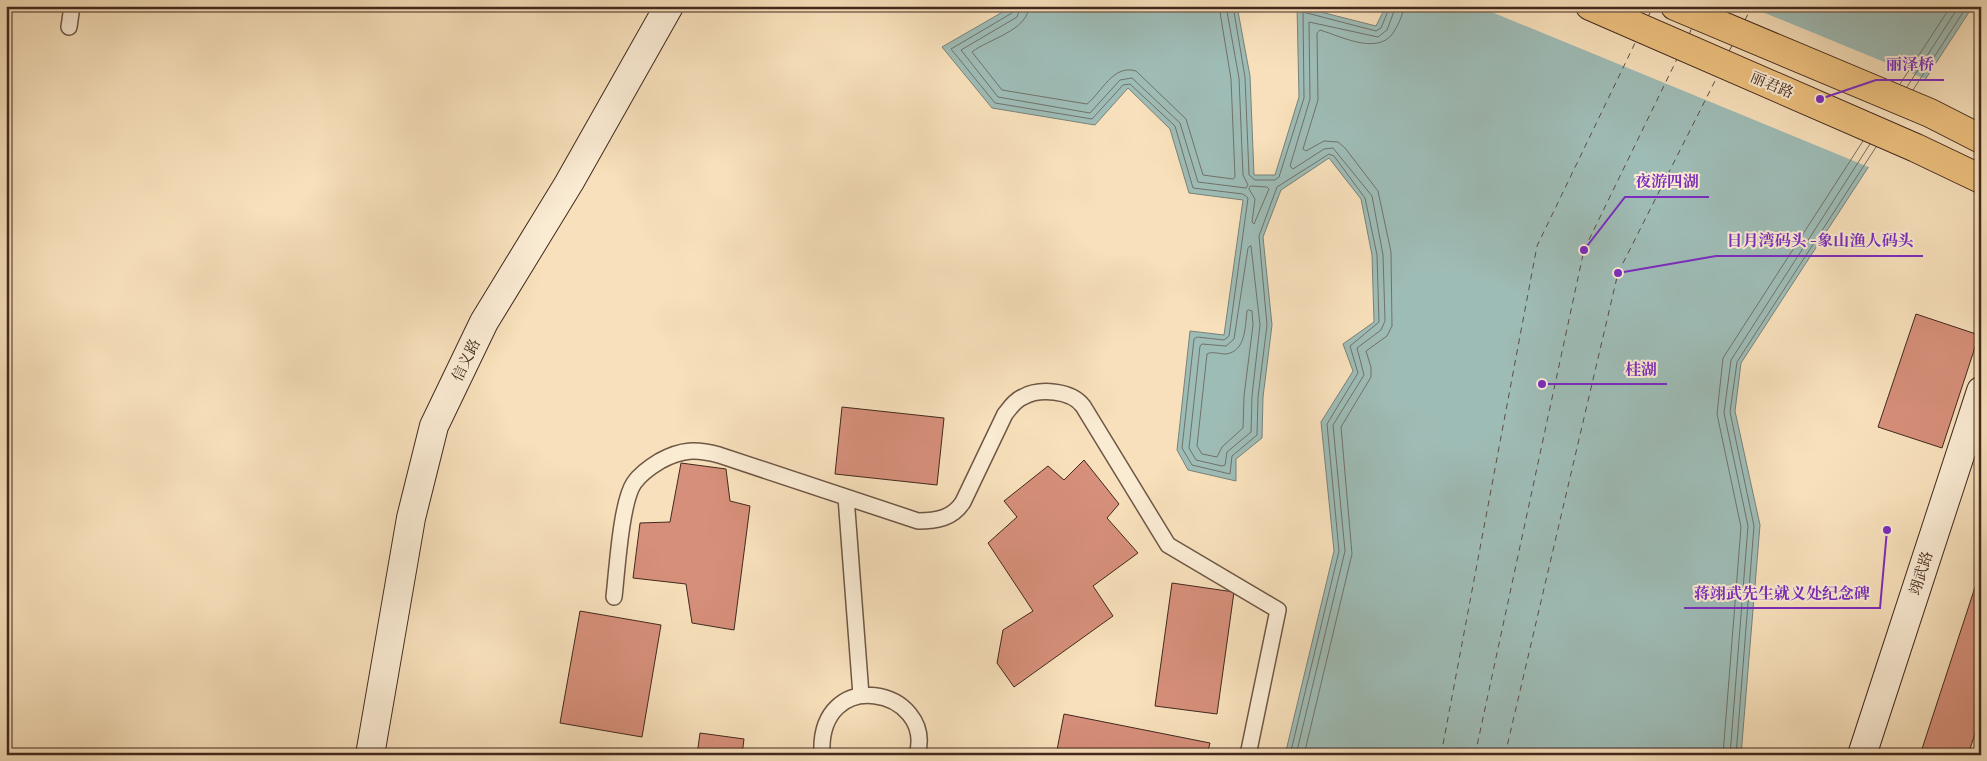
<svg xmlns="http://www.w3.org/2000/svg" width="1987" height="761" font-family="'IM FELL French Canon','Noto Serif SC',serif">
<rect width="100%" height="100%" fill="#f7e0bb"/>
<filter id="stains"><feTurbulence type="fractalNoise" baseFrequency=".004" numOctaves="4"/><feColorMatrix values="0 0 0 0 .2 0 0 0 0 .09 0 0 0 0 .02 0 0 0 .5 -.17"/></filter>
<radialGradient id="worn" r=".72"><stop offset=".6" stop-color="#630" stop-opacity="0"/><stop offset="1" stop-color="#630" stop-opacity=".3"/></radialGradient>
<path fill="#9ebcb6" stroke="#798179" d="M1013,6H1237L1250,76L1254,175H1275L1299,97L1297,6L1376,26L1386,6H1973L1741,363L1735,411L1760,525L1741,755H1285L1334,551L1321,422L1353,371L1343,344L1374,322L1372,255L1361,199L1329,158L1281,190L1263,237L1272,325L1263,397L1262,438L1236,459V481L1188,470L1177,450L1190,331L1224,335L1243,200L1189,193L1170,129L1128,88L1095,125L992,108L942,47Z"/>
<path fill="#f7e0bb" d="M1477,6H1748L1928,80L1871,168Z"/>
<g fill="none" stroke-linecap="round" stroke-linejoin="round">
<path stroke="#70726a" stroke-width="1" d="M1015,6L1012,13L951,49L995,103L1092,119L1123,85L1130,84L1175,126L1193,188L1243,194L1248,198L1229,336L1224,340L1197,337L1194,339L1182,448L1192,465L1230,474L1232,456L1257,435L1258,397L1267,325L1259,236L1277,187L1329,154L1334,156L1365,198L1377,255L1379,322L1350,346L1358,373L1327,424L1339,551L1290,755
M1021,6L1017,17L961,50L998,97L1090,113L1120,80L1132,78L1180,123L1198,182L1246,188L1248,185L1243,175L1239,78L1226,6
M1029,6C1028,31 988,39 972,52L1002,90L1087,104C1102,92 1113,64 1136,71L1186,119L1203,175L1233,179L1235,177L1231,79L1219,6
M1233,6L1245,77L1249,175L1255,180H1275L1279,177L1304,98L1303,12L1376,31L1381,28L1390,6
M1900,84L1951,6
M1907,87L1959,6
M1913,90L1967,6
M1251,186L1267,187L1269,189L1254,224L1252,222L1255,199L1249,189Z
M1251,246L1260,325L1252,396L1251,432L1227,452L1225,465L1222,466L1196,460L1189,448L1200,346L1202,344L1226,346L1234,339L1248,248Z
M1249,310L1252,311L1253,325L1244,396L1243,428L1222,447L1217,457L1202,454L1197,446L1207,354C1212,351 1219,354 1226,354C1246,351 1245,327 1247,311Z
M1296,755L1345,551L1333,425L1364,375L1357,348L1381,330L1385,321L1383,255L1372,196L1333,148L1324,149L1293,169L1290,166L1310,99L1309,22L1378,37L1387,30L1396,6
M1304,755L1352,554L1341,427L1371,377V367L1366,351L1387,336L1392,326L1391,252L1378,191L1345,148L1338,142L1324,141L1306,151L1303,149L1318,100L1317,33L1320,30C1343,37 1382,58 1396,28C1400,21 1403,14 1404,6
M1723,755L1741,527L1717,414L1723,358L1863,141
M1730,755L1748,526L1724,413L1731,360L1870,144
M1736,755L1754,526L1730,412L1737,362L1876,147"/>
<path stroke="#594e44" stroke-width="1" stroke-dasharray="6 5" stroke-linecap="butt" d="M1648,17L1653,6
M1745,20L1752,6
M1689,35L1692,27
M1729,51L1733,44
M1441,755L1537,246L1636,41
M1475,755L1584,250L1677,59
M1505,755L1618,273L1718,75"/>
</g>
<path fill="#d68f7a" stroke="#42291e" d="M1916,314L1979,335L1942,448L1878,427Z
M842,407L944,418L937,485L835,474Z
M1084,460L1119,504L1107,518L1138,553L1093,586L1113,616L1014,687L997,663L1003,630L1033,611L988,543L1017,517L1004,501L1048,466L1064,480Z
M681,463L726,469L730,501L750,506L734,630L692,623L686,584L633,578L640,523L670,522Z
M1981,569V715L1968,755H1920Z
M1172,583L1234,592L1217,714L1155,706Z
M580,611L661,625L642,737L560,723Z
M1064,714L1210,743L1207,755H1056Z
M700,733L744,739L742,755H697Z"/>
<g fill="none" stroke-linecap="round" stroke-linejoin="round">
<defs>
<path id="lane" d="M69,27L72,6
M846,497L861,695
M614,597C617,571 621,502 634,483C641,473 650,467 660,461C682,449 696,449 719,455L918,521C937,521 953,518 963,502L1005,414C1010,408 1015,400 1023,397C1039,388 1071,390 1083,406L1168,545L1278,610L1248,755
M822,755C817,663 936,689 917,755"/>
<path id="secondary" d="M370,755L411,518L434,426L484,322L569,183L669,6
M1862,755L1981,391"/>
<path id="primary" d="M1590,6L1916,148L1981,179
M1675,6L1930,113L1981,139"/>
</defs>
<use href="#lane" stroke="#6f5745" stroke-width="18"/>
<use href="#secondary" stroke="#42291e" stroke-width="30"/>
<use href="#primary" stroke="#42291e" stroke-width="30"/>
<use href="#lane" stroke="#faebd3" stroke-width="15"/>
<use href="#secondary" stroke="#faebd3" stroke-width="28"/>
<use href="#primary" stroke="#ecc07e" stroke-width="28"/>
</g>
<g text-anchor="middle" stroke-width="4" stroke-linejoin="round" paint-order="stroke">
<g font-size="15" fill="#42291e" stroke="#faebd3">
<text transform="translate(1772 85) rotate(23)" y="5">丽君路</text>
<text transform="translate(466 360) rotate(-64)" y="5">信义路</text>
<text transform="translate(1921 573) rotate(-72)" y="5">翊武路</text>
</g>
</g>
<path fill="none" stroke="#7b2cbf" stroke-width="2" d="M1820 99L1876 80H1944M1584 250L1625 197H1709M1618 273L1716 256H1923M1542 384L1615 384H1667M1887 530L1880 608H1684"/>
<g fill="#7b2cbf" stroke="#faebd3" stroke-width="2">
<circle cx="1820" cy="99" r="5"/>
<circle cx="1584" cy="250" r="5"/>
<circle cx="1618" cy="273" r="5"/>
<circle cx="1542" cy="384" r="5"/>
<circle cx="1887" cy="530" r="5"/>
</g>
<g font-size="16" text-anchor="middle" font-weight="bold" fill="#7b2cbf" stroke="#faebd3" stroke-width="4" stroke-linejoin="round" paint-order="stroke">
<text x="1910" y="70">丽泽桥</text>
<text x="1667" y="187">夜游四湖</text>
<text x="1820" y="246">日月湾码头 - 象山渔人码头</text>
<text x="1641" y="375">桂湖</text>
<text x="1782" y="599">蒋翊武先生就义处纪念碑</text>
</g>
<rect width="1987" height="761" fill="none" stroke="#f7e0bb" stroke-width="25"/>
<rect x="8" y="8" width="1972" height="746" fill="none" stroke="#42291e" stroke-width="2.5"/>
<rect x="12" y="12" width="1962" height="736" fill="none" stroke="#42291e"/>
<rect width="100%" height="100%" filter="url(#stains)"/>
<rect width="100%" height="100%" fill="url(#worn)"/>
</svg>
